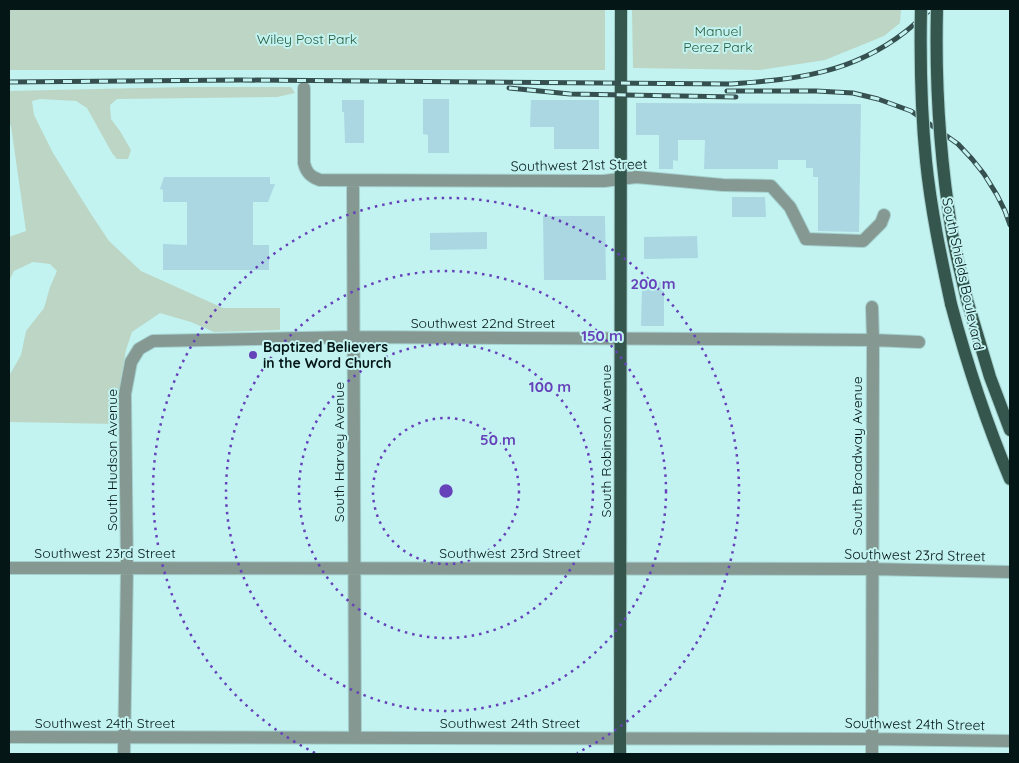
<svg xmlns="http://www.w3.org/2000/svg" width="1019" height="763" font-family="Quicksand,sans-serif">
<rect width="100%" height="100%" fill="#c2f3f1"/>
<path fill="#bcd5c4" d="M9,9H605V70H9Z
M632,9H901L900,23L884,36L825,60L760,70L633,68Z
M187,87H291L295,93L277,97L117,99L110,105L111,119L120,131L131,150L128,159H117L112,153L87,108L76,101L40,99L32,101L34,115L53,153L91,214L109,241L141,271L223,308H280V330L214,332L191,322L160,313L132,332L126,350L121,378L117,424L9,422V376L21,355L26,331L44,308L50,287L57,271L50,264L33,262L14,271L9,281V237L26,231L11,126L9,124V91Z"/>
<path fill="#aad7e2" d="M423,99H449V153H428V135L423,134Z
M342,100H364V143H345L344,112H342Z
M531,100H599V149H554V127H530Z
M636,103L861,104L859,232L818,231V177H813V168H806V160H778V169H704L705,140H678V161L673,160V169H659V135H636Z
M164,177H270V184H275L268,202H253V245H269V270H163V244L187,245V202H163V190L160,189Z
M732,197H765L766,217H732Z
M543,216H605L606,280H544Z
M487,232V249L430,250V233Z
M697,236L698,258L644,259V237Z
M648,282H664V326H641L642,289H648Z"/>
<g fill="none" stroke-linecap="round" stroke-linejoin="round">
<defs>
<path id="minor" d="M304,88V163C306,172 310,177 320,180L604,181L636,177L723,185L771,186L790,207L806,239L863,241L881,223L884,215
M353,181L355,738
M9,568L872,569L1010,572
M9,737L872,739L1010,741
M124,754L127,568L125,394L131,362L139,349L153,341L354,337L873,340L919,342
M872,754L873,340L872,307"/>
<path id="major" d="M967,300L990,377L1010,430
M951,304C967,364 986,422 1010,479
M620,754L621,9"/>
</defs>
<use href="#minor" stroke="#a4d0ce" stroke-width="14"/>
<use href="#major" stroke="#a4d0ce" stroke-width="14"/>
<use href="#minor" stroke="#859892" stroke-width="12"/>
<use href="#major" stroke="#35564d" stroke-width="12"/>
<defs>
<path id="rail" d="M9,82L240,80L731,84C796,79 851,74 905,32C914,25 922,17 931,9
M509,88L570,94L736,97
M727,91H816L853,93L878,99L911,111L958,144L972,159L984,174L997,195L1005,211L1010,225"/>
</defs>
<use href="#rail" stroke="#36504f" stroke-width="5"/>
<use href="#rail" stroke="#c2f3f1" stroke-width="3" stroke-dasharray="9" stroke-linecap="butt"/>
<defs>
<path id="major-bridge" d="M921,9C920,60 921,111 926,161C931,210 941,257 951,304
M937,9C935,84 940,159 952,233C956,256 962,278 967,300"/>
</defs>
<use href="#major-bridge" stroke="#a4d0ce" stroke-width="14" stroke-linecap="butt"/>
<use href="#major-bridge" stroke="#35564d" stroke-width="12"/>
</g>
<g fill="none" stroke="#6642ba" stroke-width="2.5" stroke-dasharray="2.5 5">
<circle cx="446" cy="491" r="73"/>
<circle cx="446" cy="491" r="147"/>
<circle cx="446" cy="491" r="220"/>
<path d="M315 753A293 293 0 1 1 577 753"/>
</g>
<circle fill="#6642ba" stroke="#c2f3f1" stroke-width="2" cx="253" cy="355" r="5"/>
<g text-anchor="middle" stroke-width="4" stroke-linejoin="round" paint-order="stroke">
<g font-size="14" fill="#2b5e40" stroke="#c2f3f1">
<text x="718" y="36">Manuel<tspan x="718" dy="16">Perez Park</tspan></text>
<text x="307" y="44">Wiley Post Park</text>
</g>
<g font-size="14" fill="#041616" stroke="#c2f3f1">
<text transform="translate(579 165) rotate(-1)" y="5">Southwest 21st Street</text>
<text transform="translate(963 274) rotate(78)" y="5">South Shields Boulevard</text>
<text x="483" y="328">Southwest 22nd Street</text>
<text transform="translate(606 441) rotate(-90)" y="5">South Robinson Avenue</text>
<text transform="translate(339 452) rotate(-90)" y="5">South Harvey Avenue</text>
<text transform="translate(857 456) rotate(-90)" y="5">South Broadway Avenue</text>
<text transform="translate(112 460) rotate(-90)" y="5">South Hudson Avenue</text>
<text x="105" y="558">Southwest 23rd Street</text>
<text x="510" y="558">Southwest 23rd Street</text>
<text transform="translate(915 555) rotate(1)" y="5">Southwest 23rd Street</text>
<text x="105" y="728">Southwest 24th Street</text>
<text x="510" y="728">Southwest 24th Street</text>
<text transform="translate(915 724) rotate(1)" y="5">Southwest 24th Street</text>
</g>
<g font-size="14" font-weight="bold" fill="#041616" stroke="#c2f3f1" text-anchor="start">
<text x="263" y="352">Baptized Believers<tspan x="263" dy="16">in the Word Church</tspan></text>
</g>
</g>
<circle cx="446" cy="491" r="8" fill="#6642ba" stroke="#c2f3f1" stroke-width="2.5"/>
<g font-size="15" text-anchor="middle" font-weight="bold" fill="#6642ba" stroke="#c2f3f1" stroke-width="4" stroke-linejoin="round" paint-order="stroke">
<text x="653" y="289">200 m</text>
<text x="602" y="341">150 m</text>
<text x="550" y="392">100 m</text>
<text x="498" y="445">50 m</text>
</g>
<rect width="1019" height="763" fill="none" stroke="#041616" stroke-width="20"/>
</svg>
